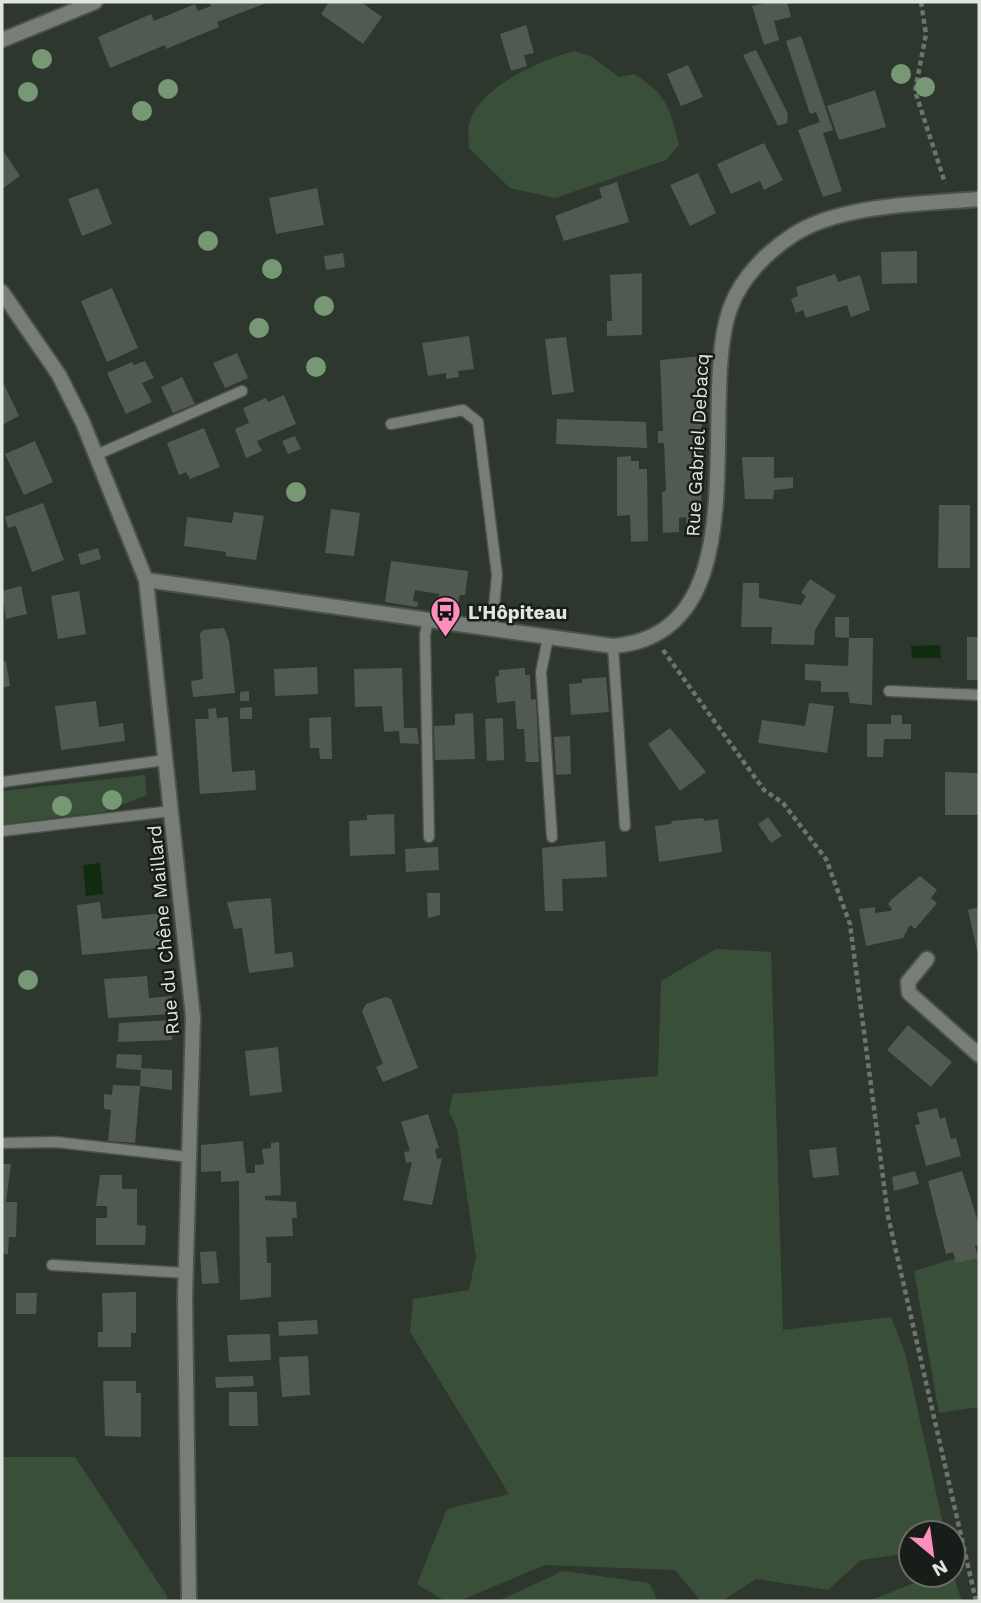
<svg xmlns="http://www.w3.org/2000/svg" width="981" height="1603" font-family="'Work Sans',sans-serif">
<rect width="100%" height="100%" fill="#2e372d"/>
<path fill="#3a4f39" d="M574,51L590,56L619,77L634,74C667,94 670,109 679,145L666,160L555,198L510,188L469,148C469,140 467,129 470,121C481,86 541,60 574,51Z
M145,775L147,795L103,812L2,824V791Z
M716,949L771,952L783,1330L891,1317L905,1353L945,1533H911V1553L861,1560L828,1590L756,1579L722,1601H701L675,1570L545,1565L459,1601H445L417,1584L447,1509L509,1494L410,1332L413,1299L469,1290L476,1257L457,1128L449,1112L453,1094L658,1076L661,981Z
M979,1251V1407L939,1413L914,1271Z
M2,1457H75L167,1596V1601H2Z
M563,1571L649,1583L658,1601H498Z
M934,1575H953L962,1601H869Z"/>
<path fill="#0f2c0f" d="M940,645L941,658H912L911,646Z
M100,863L103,894L86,896L83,865Z"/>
<path fill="#505a50" d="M209,2H269L217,22L219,27L166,49L165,45L110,68L98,37L151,14L154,21L195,4L198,11L211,6Z
M329,2H361L382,17L363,44L321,14Z
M769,2H787L791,17L774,21L779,40L764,45L752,6Z
M526,25L534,53L524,55L527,66L511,71L500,34Z
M801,36L833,130L823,133L842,191L823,197L798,130L820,122L816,112L810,114L786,41Z
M756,50L788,114L787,123L778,126L743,55Z
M688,65L703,97L681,106L667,74Z
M875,90L886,127L839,140L827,106Z
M764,143L783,180L764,190L760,181L731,194L717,164Z
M2,149L20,176L2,189Z
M698,173L716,213L690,226L670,185Z
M617,182L629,222L564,241L555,216L602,198L599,188Z
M98,188L112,224L82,236L68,199Z
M317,188L324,225L276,234L269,198Z
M917,251V283L882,284L881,252Z
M343,253L345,267L326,270L324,256Z
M642,273V335L607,336V321H612L610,275Z
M835,274L838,282L860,275L870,310L851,317L847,305L806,318L803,310L796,313L791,299L798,296L796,287Z
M112,288L138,348L107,362L81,301Z
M469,336L474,369L458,371L459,377L446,379V373L428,376L422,343Z
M566,337L574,392L552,395L545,339Z
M237,353L248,378L225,388L213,363Z
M703,356L701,522L686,523V517L679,518V532L663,533L662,492L666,491L664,443H658V431H663L660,360Z
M145,361L154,378L142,383L152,402L126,414L107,373L132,362L134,365Z
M182,377L195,404L173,413L161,387Z
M2,380L19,416L2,425Z
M284,395L296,424L257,441L262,451L246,458L235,429L249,423L243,408L266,398L268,402Z
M557,419L646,422L647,448L556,444Z
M204,428L220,467L190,479L186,472L179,475L167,443Z
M295,436L301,449L288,454L282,441Z
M35,441L53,482L24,495L5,454Z
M631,456V461H639V469H647L648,541L631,542L630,515L617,516V457Z
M742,457H774V478L793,477V488L774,490L773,499H745Z
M43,503L64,560L32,572L16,526L8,528L5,517Z
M939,505H970V568H938Z
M331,509L360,513L354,556L325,553Z
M234,512L264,516L256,560L226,556V552L184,546L187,517L232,523Z
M98,548L101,559L81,565L78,554Z
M391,561L468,571L465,595H460L457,608H453L452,612L437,610L439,594L415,590L413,601L418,602L417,607L385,602Z
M810,579L836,596L815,630L814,645L771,644L772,627H741L743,583H759V598L801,605L806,596L801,592Z
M21,586L27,614L6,619L2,591Z
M79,591L86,634L58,639L51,596Z
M835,617H849V638L835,637Z
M224,628L229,641L235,693L193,697L191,681L203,679L200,634L203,630Z
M967,637H979V680H967Z
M849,638H873L872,705L850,703L848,692H821V681L805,680V664L848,666Z
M6,661L10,686L2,688V662Z
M317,667L318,694L275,696L274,669Z
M402,668L404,728H417L419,744L400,743L399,731L384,732L382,706L355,707L354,669Z
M525,668V675H530L531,700L536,699L539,762H526L524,729H517L515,701L497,703L495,677L499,676V670Z
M606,677L609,712L571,715L569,684L582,683V679Z
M249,691V701H240V692Z
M96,701L99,727L123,723L125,741L61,750L55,706Z
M809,703L834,706L827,753L758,743L762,720L805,726Z
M252,707V719H240V708Z
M216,708L217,718L228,717L232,772L255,770L256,790L200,794L195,719H209L208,709Z
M473,713L475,759L435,760L434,726L455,725V714Z
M891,715H902V724H911V739H884L883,757H867V724H891Z
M331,717L332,759H320L319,748H310L309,718Z
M503,718L504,760L487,761L485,719Z
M670,728L706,772L680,791L648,744Z
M570,736L571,774L556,775L554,737Z
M945,772L978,773V815H945Z
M394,814L395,854L350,856L349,821L367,820V815Z
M768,817L782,836L771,843L758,824Z
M703,818L704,821L718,819L722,852L659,862L655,826L671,824L672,821Z
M605,841L607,877L562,879L563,911H545L542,848Z
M438,847L439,870L406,872L405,849Z
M920,876L937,890L931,898L937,903L915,929L910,925L903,938L866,946L859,909L875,907V913L890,911L892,909L888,904L891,900Z
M427,893H440V915L428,918Z
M271,898L275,954L292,952L294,967L249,973L242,928L234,929L227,902Z
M100,902L102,919L165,913L168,947L82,955L77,905Z
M979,907V955H978L968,910Z
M147,976L149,998L172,996V1014L108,1018L104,979Z
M385,997L391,999L418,1068L383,1082L376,1067L383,1064L362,1011L366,1004Z
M172,1020V1040L118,1042L119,1023Z
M908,1025L952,1062L931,1087L887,1050Z
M278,1047L282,1092L250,1096L245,1051Z
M117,1054L142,1055L141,1070L116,1068Z
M141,1068L172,1070V1090L140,1086L135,1143L108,1141L111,1110L104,1109V1094L112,1095L113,1085L140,1086Z
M937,1108L940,1119L945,1117L951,1139L956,1138L961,1156L926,1166L915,1125L920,1124L917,1113Z
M428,1114L439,1148L435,1149L437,1159L442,1158L432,1205L403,1200L412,1162L406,1163L404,1152L410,1151L401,1122Z
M243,1141L246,1173H255V1165L264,1164L262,1149L271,1148V1143L279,1142L281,1195L265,1196V1200L296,1202L297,1218H292L293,1236L266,1237L267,1263H271V1297L240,1300L239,1181L221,1182V1171L201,1172V1145Z
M836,1147L839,1175L813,1178L809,1150Z
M2,1164H11L6,1202H17L16,1237H9L8,1254H2Z
M915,1171L919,1184L894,1191L892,1177Z
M962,1171L979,1225V1245L975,1246L978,1258L956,1263L953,1252L946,1254L928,1181Z
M100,1175H122V1189H137V1225L146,1226L145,1245H96V1218H107V1206H96Z
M216,1251L219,1283L202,1284L200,1252Z
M136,1292V1333H131V1347H98V1332H103L102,1293Z
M16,1293H37L36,1314H16Z
M317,1320L318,1334L279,1336L278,1322Z
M270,1334L271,1360L229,1362L227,1335Z
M308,1356L310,1395L282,1397L279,1357Z
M253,1376L254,1386L216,1388L215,1377Z
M103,1381H136V1393H141V1437L105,1436Z
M229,1392H257L258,1426H229Z"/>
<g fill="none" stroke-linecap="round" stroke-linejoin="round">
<defs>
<path id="service" d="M391,424L463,410L478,422L497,575L492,629
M96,455L242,391
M428,620L425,635L429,837
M548,638L541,672L552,837
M613,646L625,826
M889,691L979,695
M2,782L165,760
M2,831L171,811
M2,1143L56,1142L189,1157
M52,1265L186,1273"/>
<path id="minor" d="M2,40L95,2
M2,292L59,375L83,423L146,580L193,1017L185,1297L189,1601
M146,580L613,646C765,634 695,399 731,306C742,277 767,252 793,235C840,204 924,204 979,199
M927,959L908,982L909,993L979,1055"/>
</defs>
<use href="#service" stroke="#4a5349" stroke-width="13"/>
<use href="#minor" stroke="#4a5349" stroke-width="18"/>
<path stroke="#6d746c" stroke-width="4.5" stroke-dasharray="5 3.5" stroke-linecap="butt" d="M921,2L926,34L915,91L945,183
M663,650L764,790L783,803L826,859L850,924L888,1216L976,1601"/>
<use href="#service" stroke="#797d78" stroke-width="10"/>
<use href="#minor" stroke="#797d78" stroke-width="14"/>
</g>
<g fill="#779875">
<circle cx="42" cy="59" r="10"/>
<circle cx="901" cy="74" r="10"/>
<circle cx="925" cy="87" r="10"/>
<circle cx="168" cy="89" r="10"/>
<circle cx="28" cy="92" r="10"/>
<circle cx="142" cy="111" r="10"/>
<circle cx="208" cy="241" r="10"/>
<circle cx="272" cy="269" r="10"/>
<circle cx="324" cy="306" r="10"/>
<circle cx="259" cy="328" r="10"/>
<circle cx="316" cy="367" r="10"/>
<circle cx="296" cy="492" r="10"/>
<circle cx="112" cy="800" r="10"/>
<circle cx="62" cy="806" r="10"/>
<circle cx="28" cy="980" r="10"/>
</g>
<defs>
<symbol id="bus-pin" viewBox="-11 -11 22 30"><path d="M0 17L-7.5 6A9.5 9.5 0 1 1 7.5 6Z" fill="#fd8ebe" stroke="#191d19"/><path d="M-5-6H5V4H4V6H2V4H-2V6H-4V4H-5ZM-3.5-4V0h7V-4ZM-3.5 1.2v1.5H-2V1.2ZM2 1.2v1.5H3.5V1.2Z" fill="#111"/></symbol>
</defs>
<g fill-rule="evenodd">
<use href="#bus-pin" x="428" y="594" width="35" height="47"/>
</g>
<g text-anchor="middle" stroke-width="5" stroke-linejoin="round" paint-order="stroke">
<g font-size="19" fill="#e0e5df" stroke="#191d19">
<text transform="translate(697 445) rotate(-87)" y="7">Rue Gabriel Debacq</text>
<text transform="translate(163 930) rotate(-95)" y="7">Rue du Chêne Maillard</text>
</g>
<g font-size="19" font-weight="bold" fill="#e0e5df" stroke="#191d19" text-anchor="start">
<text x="468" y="619">L'Hôpiteau</text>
</g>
</g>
<rect width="981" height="1603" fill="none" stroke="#e0e5df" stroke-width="7"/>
<g transform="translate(932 1554) rotate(151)"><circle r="33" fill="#191d19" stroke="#696d68" stroke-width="2"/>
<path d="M0-5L12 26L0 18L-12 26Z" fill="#fd8ebe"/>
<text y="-10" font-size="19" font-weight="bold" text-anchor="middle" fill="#e0e5df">N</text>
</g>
</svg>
